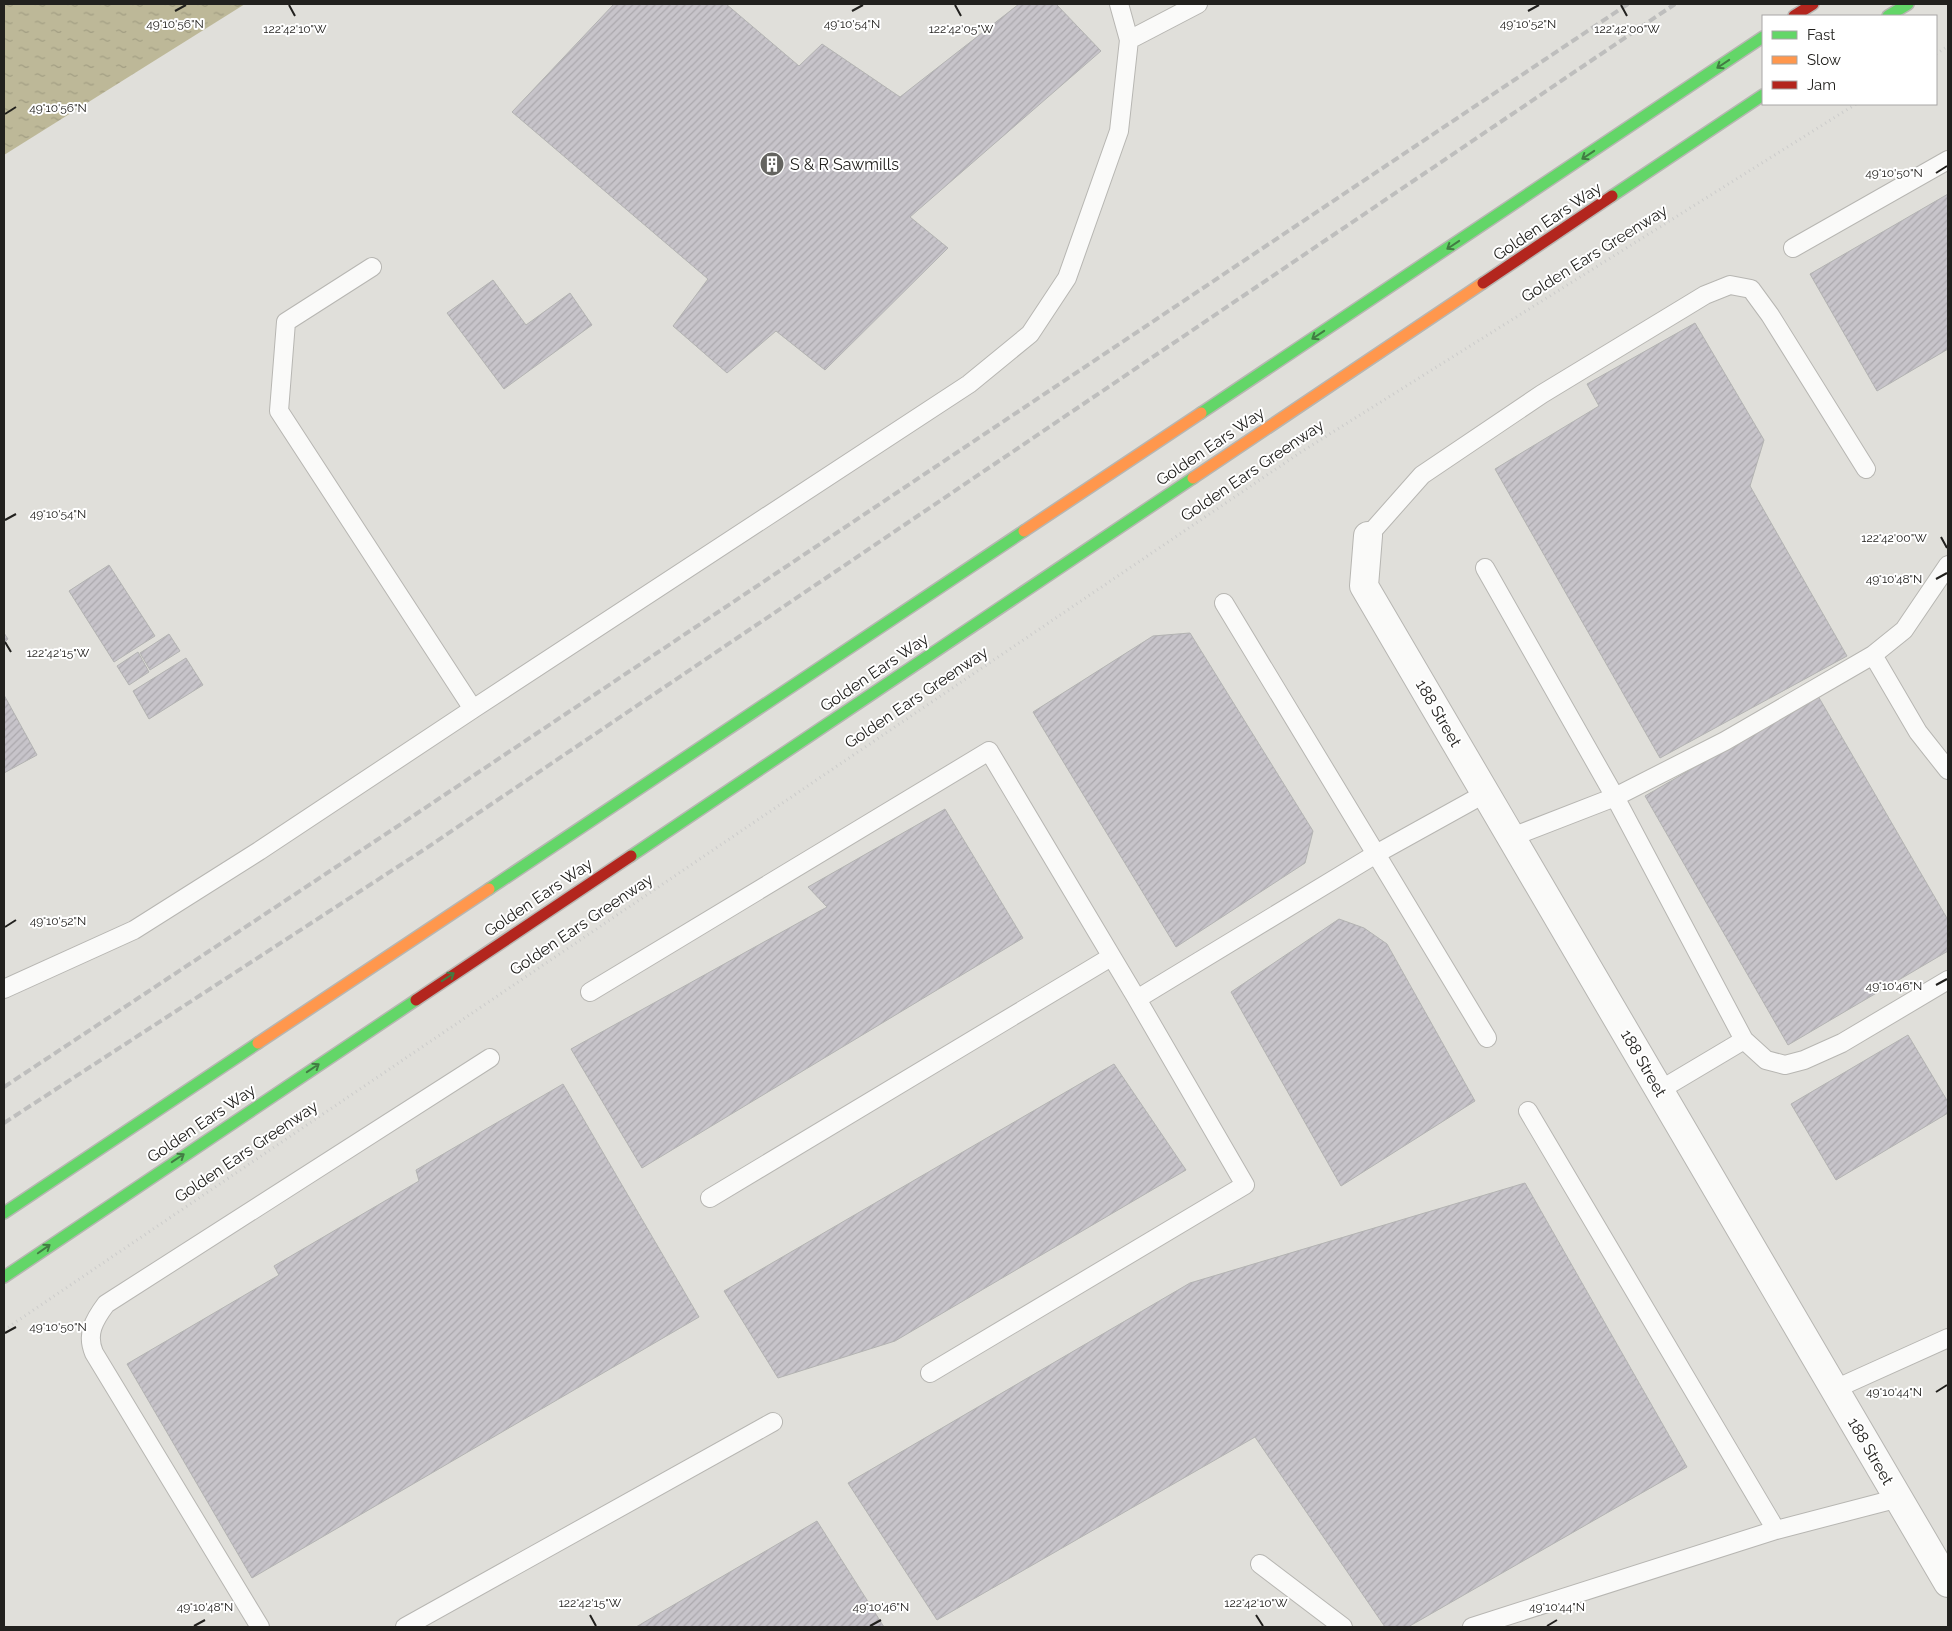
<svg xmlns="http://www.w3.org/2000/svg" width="1952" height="1631" font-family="Raleway,sans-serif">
<defs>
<pattern id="water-ripples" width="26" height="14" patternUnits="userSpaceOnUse" patternTransform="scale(1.25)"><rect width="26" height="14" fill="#bdb898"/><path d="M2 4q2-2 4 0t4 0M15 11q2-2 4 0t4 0" fill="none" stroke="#a29e83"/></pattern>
<pattern id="building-hatch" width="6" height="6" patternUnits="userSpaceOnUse" patternTransform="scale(1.25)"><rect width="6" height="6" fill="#c7c4ca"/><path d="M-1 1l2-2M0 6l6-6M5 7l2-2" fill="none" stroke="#aba8ad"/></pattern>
</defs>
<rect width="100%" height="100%" fill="#e0dfda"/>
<path fill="url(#water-ripples)" d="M4,4H245L4,155Z"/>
<path fill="url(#building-hatch)" stroke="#b3b3b2" d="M614,4H726L799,66L822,44L900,97L1019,4H1056L1101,51L910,217L948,248L825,370L776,331L727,373L673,326L708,279L512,112Z
M1948,194V349L1877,391L1810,274Z
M493,280L526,325L570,293L592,325L504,389L447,313Z
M1695,323L1764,440L1750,486L1847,656L1660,758L1495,469L1599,406L1587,384Z
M109,565L155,636L114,662L69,591Z
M4,633L8,639L4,643Z
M1190,633L1313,831L1305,863L1176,947L1033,712L1153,636Z
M169,634L180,651L150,670L140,653Z
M138,652L149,672L129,685L117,666Z
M186,658L203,685L149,719L133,691Z
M4,695L37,755L4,773Z
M1818,696L1948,920V951L1788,1045L1645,796Z
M945,809L1023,938L642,1168L571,1049L827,907L808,887Z
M1339,919L1364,928L1387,944L1475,1101L1341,1186L1231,992Z
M1908,1035L1948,1102V1113L1836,1180L1791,1104Z
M1114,1064L1186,1170L895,1341L778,1378L724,1291Z
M563,1084L699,1317L252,1578L127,1364L279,1275L274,1266L419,1181L416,1170Z
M1525,1183L1687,1467L1408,1627H1385L1255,1437L937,1620L848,1483L1190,1283Z
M817,1521L884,1627H636Z"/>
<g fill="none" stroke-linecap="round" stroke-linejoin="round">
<defs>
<path id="lane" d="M1119,4L1129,40L1198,4
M1793,248L1948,160
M372,267L286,322L279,411L473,709L969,384L1030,334L1067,278L1119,131L1129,40
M1368,536L1422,475L1542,394L1705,295L1730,285L1751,289L1770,315L1866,469
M1485,568L1615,797L1744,1040L1660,1090
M1224,603L1376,854L1486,793
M1873,655L1918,732L1948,770
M1512,837L1615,797L1725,741L1873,655L1904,630L1948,565
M4,989L134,930L259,851L473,709
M590,992L989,751L1137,999L1376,854L1487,1038
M1744,1040L1766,1060L1785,1065L1804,1060L1842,1043L1948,980
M1528,1111L1776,1530
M710,1198L1111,957
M930,1373L1245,1185L1137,999
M1835,1389L1948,1338
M1260,1564L1343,1627
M260,1627L94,1353C86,1334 94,1320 106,1304L490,1058
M405,1627L773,1422
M1472,1627L1776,1530L1899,1498"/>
<path id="street" d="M1368,536L1364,586L1948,1583"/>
<path id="fast" d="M1888,16L1908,4
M1612,196L1763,95
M1201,413L1763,37
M631,856L1193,478
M489,889L1024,531
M4,1213L258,1043
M4,1277L416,1000"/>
<path id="slow" d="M1193,478L1483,283
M1024,531L1201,413
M258,1043L489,889"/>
<path id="jam" d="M1794,16L1813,4
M1483,283L1612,196
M416,1000L631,856"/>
</defs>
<use href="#lane" stroke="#b7b6b2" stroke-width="20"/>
<use href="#street" stroke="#b7b6b2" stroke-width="30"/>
<use href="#fast" stroke="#b7b6b2" stroke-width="14"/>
<use href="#slow" stroke="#b7b6b2" stroke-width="14"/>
<use href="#jam" stroke="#b7b6b2" stroke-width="14"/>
<path stroke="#cccccb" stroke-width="3" stroke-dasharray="1 4" stroke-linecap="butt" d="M1936,54L1948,46
M4,1330L1301,452L1856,104"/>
<use href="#lane" stroke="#fafaf9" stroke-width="18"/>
<use href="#street" stroke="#fafaf9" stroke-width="28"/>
<use href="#fast" stroke="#63d668" stroke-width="11"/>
<use href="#slow" stroke="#ff974d" stroke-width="11"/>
<use href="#jam" stroke="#b3261e" stroke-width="11"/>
<path stroke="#bebebd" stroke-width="4" stroke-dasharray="8 4" stroke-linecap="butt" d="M4,1087L404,822L1628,4
M4,1123L425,849L1675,4"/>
</g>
<defs><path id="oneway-shaft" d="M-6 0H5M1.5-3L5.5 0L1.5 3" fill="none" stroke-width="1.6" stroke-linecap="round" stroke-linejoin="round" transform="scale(1.25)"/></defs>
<g stroke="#427c43">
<use href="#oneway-shaft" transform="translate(1723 64) rotate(146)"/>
<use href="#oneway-shaft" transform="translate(1588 155) rotate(146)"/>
<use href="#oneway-shaft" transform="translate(1453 245) rotate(146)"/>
<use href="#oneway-shaft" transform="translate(1318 335) rotate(146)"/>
<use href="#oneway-shaft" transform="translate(448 977) rotate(-34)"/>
<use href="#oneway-shaft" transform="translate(313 1068) rotate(-34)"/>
<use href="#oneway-shaft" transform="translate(178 1158) rotate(-34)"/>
<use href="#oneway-shaft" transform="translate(44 1249) rotate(-35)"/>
</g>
<path fill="none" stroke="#22211e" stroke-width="2" d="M289,5L295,16M955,5L961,16M1621,5L1627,16M175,11L186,5M852,11L863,5M1528,11L1539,5M5,114L16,107M1936,173L1947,166M5,520L16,514M1941,537L1947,548M1936,579L1947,573M5,642L11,652M5,927L16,920M1936,985L1947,979M5,1333L16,1327M1936,1392L1947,1385M590,1615L596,1626M1256,1615L1263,1626M194,1626L205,1620M870,1626L881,1620M1547,1626L1557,1620"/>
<defs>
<symbol id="building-disc" viewBox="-11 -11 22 22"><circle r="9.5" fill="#646460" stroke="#fff"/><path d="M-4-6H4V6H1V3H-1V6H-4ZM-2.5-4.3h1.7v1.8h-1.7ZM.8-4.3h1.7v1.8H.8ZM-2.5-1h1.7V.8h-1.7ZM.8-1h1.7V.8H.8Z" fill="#fff"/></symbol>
</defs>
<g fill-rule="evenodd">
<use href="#building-disc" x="758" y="150" width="28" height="28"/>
</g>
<g text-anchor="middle" stroke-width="4" stroke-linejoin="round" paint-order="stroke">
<g font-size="16" fill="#22211e" stroke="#fff" text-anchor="start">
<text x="790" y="170">S &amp; R Sawmills</text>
</g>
<g font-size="16" fill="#22211e" stroke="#fff">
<text transform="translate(1547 221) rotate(-34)" y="6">Golden Ears Way</text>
<text transform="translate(1594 253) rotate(-32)" y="6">Golden Ears Greenway</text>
<text transform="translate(1210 446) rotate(-34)" y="6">Golden Ears Way</text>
<text transform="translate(1252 470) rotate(-34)" y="6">Golden Ears Greenway</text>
<text transform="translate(874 672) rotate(-34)" y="6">Golden Ears Way</text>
<text transform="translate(916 697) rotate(-34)" y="6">Golden Ears Greenway</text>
<text transform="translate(1439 713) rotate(60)" y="6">188 Street</text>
<text transform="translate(538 897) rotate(-34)" y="6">Golden Ears Way</text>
<text transform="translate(581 924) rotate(-34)" y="6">Golden Ears Greenway</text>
<text transform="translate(1644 1063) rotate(60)" y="6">188 Street</text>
<text transform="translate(201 1123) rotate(-34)" y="6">Golden Ears Way</text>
<text transform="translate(246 1151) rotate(-34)" y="6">Golden Ears Greenway</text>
<text transform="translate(1871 1451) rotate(60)" y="6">188 Street</text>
</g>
</g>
<g font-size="12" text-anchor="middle" fill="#22211e" stroke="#fff" stroke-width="4" stroke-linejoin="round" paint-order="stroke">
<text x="852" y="28">49°10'54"N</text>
<text x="175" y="28">49°10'56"N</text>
<text x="1528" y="28">49°10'52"N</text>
<text x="295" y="33">122°42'10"W</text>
<text x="961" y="33">122°42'05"W</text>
<text x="1627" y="33">122°42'00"W</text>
<text x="58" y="112">49°10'56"N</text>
<text x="1894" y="177">49°10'50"N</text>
<text x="58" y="518">49°10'54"N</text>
<text x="1894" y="542">122°42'00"W</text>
<text x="1894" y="583">49°10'48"N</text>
<text x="58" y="657">122°42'15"W</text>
<text x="58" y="925">49°10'52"N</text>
<text x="1894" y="990">49°10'46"N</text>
<text x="58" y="1331">49°10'50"N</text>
<text x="1894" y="1396">49°10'44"N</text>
<text x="590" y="1607">122°42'15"W</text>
<text x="1256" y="1607">122°42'10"W</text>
<text x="205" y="1611">49°10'48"N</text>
<text x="881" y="1611">49°10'46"N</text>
<text x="1557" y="1611">49°10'44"N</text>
</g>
<rect width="1952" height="1631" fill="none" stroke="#22211e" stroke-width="10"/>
<rect x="1762" y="15" width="175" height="90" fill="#ffffff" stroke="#a7a6a5"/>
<rect x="1772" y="31" width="25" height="8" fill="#63d668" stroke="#a7a6a5"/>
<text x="1807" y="40" font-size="15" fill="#22211e">Fast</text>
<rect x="1772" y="56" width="25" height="8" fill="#ff974d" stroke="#a7a6a5"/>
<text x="1807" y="65" font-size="15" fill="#22211e">Slow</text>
<rect x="1772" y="81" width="25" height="8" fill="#b3261e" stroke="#a7a6a5"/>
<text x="1807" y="90" font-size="15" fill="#22211e">Jam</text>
</svg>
